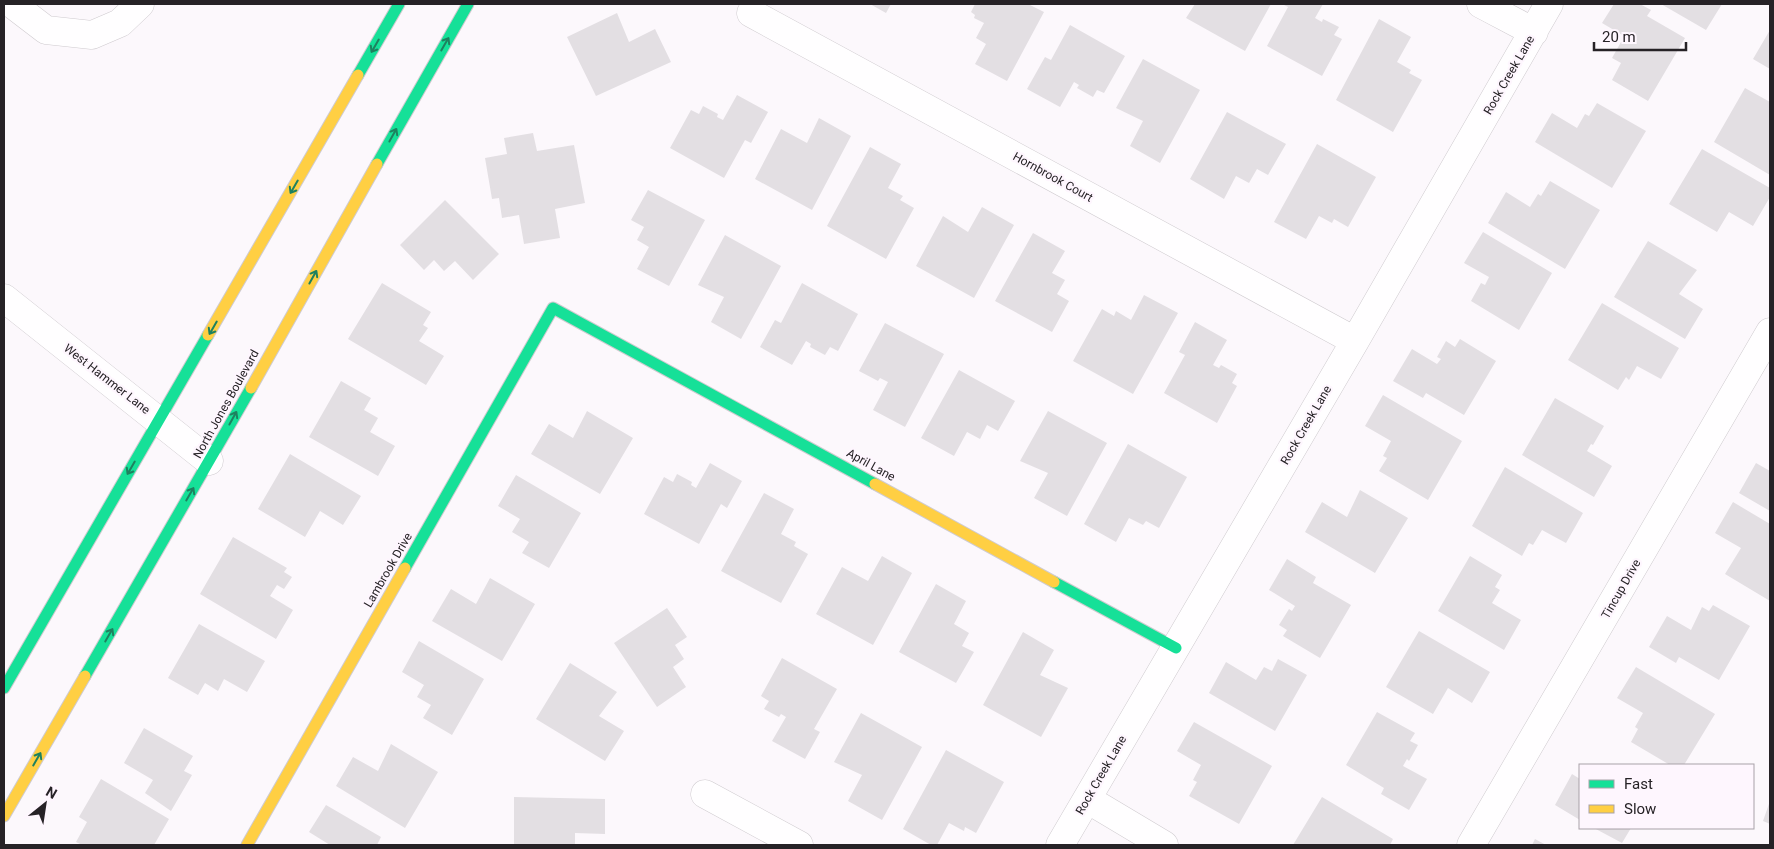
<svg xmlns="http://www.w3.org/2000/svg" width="1774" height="849" font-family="Roboto,sans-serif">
<rect width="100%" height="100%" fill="#fcf8fc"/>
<path fill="#e3dfe3" d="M870,4H891L886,13Z
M975,4H1028L1044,12L1007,81L975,64L986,44L976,38L984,23L974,18L975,15L971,12Z
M1195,4H1271L1245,51L1186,18Z
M1282,4H1323L1315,18L1322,22L1323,19L1339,27L1334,35L1342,39L1322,76L1267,46L1288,7Z
M1614,4H1640L1651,10L1647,16L1685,38L1648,101L1612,80L1621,63L1612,58L1621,42L1626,44L1629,39L1602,23Z
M1661,4H1722L1706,30Z
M617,13L629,42L655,29L671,62L596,96L567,37Z
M1379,19L1411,37L1397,62L1411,70L1409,73L1422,80L1393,132L1336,100Z
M1070,25L1125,56L1104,93L1097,90L1093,97L1077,88L1079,85L1074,82L1060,107L1027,89L1045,57L1051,60Z
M1770,30V69L1753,59Z
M1143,59L1200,90L1160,163L1130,146L1143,121L1116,108Z
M1745,88L1770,102V175L1714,142Z
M737,95L768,112L751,143L745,140L724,178L670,148L691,110L699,114L703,106L718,114L717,117L723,120Z
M1597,103L1646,131L1612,188L1535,142L1552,113L1577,128L1585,114L1589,116Z
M1227,112L1286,144L1268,175L1257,169L1249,183L1236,176L1224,199L1190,179Z
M819,118L851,136L812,210L755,179L781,129L807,143Z
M533,133L537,151L574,145L585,203L555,209L560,238L524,244L519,215L502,218L499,198L492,199L485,158L507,154L504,138Z
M1317,144L1376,177L1348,227L1334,219L1332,223L1319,216L1306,239L1274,222Z
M870,147L901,164L888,188L903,196L900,200L914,208L886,259L827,226Z
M1702,149L1770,188V197L1753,226L1729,212L1717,232L1669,204Z
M1550,181L1600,210L1565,269L1488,223L1506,192L1530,207L1538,194L1541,196Z
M648,190L705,220L669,286L637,269L649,247L637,240L644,227L631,220Z
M445,200L499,254L473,280L455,261L444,271L434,260L424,270L400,245Z
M982,207L1014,225L974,298L916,266L943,216L968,232Z
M1483,232L1552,273L1519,330L1471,301L1481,283L1485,285L1489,277L1464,263Z
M1033,233L1065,251L1052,273L1065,280L1057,294L1069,301L1052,332L995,301Z
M725,235L781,266L741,339L711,322L724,297L698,285Z
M1648,241L1697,270L1679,294L1703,309L1685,339L1614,297Z
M382,283L431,312L423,325L428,328L419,341L444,356L426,385L348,339Z
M802,283L858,314L838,351L830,347L825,355L810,347L811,344L806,341L792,365L760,347L775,320L781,323Z
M1144,295L1178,313L1133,394L1073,361L1102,309L1114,316L1116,311L1131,320Z
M1602,303L1679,348L1661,379L1637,366L1629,380L1626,377L1618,390L1568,360Z
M1195,322L1227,340L1213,365L1219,368L1221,365L1237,374L1232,383L1237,386L1217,423L1164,393L1185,355L1179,352Z
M885,323L944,354L905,427L873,410L888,382L880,378L878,381L859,371Z
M1460,339L1496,361L1464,415L1426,393L1423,398L1393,381L1412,349L1437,364L1441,359L1437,357L1446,341L1455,347Z
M959,370L1015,401L998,431L987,425L980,439L967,432L954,456L921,438Z
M341,381L371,398L364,410L378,418L370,432L395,446L378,476L309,437Z
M1383,395L1462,441L1428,500L1379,471L1387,458L1383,456L1391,441L1365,426Z
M1555,398L1604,426L1593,445L1591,444L1587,451L1612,466L1594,497L1522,455Z
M587,411L633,438L600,494L531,454L549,424L573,438Z
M1048,411L1107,443L1067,516L1034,498L1048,473L1020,461Z
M1128,444L1187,477L1159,528L1146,521L1143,525L1129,518L1116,542L1084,524Z
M290,454L361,496L343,525L320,511L305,537L258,509Z
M710,463L742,481L727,508L721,504L699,544L644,514L664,477L673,482L677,474L692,482L691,485L696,488Z
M1756,463L1770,471V511L1739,493Z
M1505,467L1583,513L1566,543L1542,530L1533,545L1529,543L1522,556L1472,526Z
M516,475L581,513L549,568L522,553L529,542L512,532L520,519L498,506Z
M1360,490L1408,518L1375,573L1305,532L1322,502L1347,517Z
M764,493L794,509L781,534L796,542L794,546L808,554L781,603L721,571Z
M1733,502L1770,524V601L1725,574L1741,548L1715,533Z
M233,537L287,568L284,572L292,577L284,589L277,585L270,596L293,610L276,639L200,594Z
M882,556L912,573L873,645L816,614L842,567L868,581Z
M1470,556L1502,575L1495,587L1500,590L1492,603L1521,620L1504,650L1438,611Z
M1287,559L1316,577L1313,583L1351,605L1320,658L1283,636L1287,630L1279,625L1289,609L1292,611L1295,606L1269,590Z
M490,578L535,604L502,661L432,621L451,589L476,604Z
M936,584L966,601L954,624L969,633L962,646L974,652L956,683L899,652Z
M1713,605L1750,626L1719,680L1679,657L1676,663L1649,647L1667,616L1691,630L1702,607L1709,611Z
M667,608L687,637L675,645L684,659L673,667L686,687L657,707L614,643Z
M199,624L265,661L247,692L224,679L218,691L205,683L198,695L168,678Z
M1419,631L1490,672L1472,703L1448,688L1433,714L1386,687Z
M1023,632L1054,650L1040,675L1068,688L1041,737L983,705Z
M419,641L484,679L452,735L423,718L431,705L417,697L424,685L402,672Z
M782,658L837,689L814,729L820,732L805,759L772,741L786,717L781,714L779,717L764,709L769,701L761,696Z
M1278,659L1307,675L1275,731L1209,693L1226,662L1256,680L1264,667L1272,671Z
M570,663L617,692L599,716L624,731L605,761L536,719Z
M1636,667L1715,714L1684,765H1670L1631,742L1638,729L1635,727L1643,713L1617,698Z
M1377,712L1415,733L1410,741L1418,745L1409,761L1407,759L1403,766L1427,779L1409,810L1381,794L1384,788L1346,765Z
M861,713L922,747L882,820L848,801L862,775L834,762Z
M1194,722L1272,766L1239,824L1189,796L1197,782L1193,780L1201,765L1177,751Z
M144,728L193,756L184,771L192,775L171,811L145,793L153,780L124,763Z
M391,744L438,772L405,828L336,786L353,757L378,771Z
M946,750L1004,782L976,833L965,827L964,831L949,823L937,845H931L903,829Z
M1572,774L1580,779V820L1555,805Z
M101,779L169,819L154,845H82L76,842L87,822L79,817Z
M514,797L605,799V834L575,833V845H514Z
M1322,797L1393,839L1390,845H1293Z
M1770,801V824L1763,821Z
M326,805L381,837L377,845H330L309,832Z
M1594,828H1631L1622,843Z
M1535,839L1546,845H1532Z"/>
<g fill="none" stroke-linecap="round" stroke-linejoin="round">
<defs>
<path id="street" d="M12,4L46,30L92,35L120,23L140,4
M1481,4L1534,32
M751,13L1355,341
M4,298L209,461
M705,794L799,845
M1087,799L1164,845
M1060,845L1355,341L1549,4
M1471,845L1770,332"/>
<path id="fast" d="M358,75L399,4
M377,164L468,4
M405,568L553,308L875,484
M1054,582L1176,648
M85,676L251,388
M4,688L208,335"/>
<path id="slow" d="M208,335L358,75
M251,388L377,164
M875,484L1054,582
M4,816L85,676
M247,845L405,568"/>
</defs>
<use href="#street" stroke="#cfcbcf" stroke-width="29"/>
<use href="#fast" stroke="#cfcbcf" stroke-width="13"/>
<use href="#slow" stroke="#cfcbcf" stroke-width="13"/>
<use href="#street" stroke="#fffeff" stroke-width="28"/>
<use href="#fast" stroke="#16e098" stroke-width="11"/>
<use href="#slow" stroke="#ffcf43" stroke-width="11"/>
</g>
<defs><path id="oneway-shaft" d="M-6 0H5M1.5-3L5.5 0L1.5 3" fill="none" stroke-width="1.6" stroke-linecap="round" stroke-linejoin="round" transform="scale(1.25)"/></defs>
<g stroke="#1e815f">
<use href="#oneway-shaft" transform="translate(445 44) rotate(-60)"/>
<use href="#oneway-shaft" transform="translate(375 46) rotate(120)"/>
<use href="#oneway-shaft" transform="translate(393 135) rotate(-61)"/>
<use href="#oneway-shaft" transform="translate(294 187) rotate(120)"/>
<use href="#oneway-shaft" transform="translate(313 277) rotate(-61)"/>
<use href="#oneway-shaft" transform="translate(213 328) rotate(120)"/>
<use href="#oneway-shaft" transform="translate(233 418) rotate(-61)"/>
<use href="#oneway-shaft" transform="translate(131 468) rotate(120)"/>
<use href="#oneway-shaft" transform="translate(190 494) rotate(-60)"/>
<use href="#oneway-shaft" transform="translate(109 635) rotate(-60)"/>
<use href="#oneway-shaft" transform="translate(37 759) rotate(-60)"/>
</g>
<g text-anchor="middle" stroke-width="4.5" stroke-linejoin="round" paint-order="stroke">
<g font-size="12" fill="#262226" stroke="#fef6fe">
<text transform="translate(1509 75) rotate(-60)" y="4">Rock Creek Lane</text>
<text transform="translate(1053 177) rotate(29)" y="4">Hornbrook Court</text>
<text transform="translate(107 379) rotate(38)" y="4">West Hammer Lane</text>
<text transform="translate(226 404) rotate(-61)" y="4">North Jones Boulevard</text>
<text transform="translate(1306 425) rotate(-60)" y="4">Rock Creek Lane</text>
<text transform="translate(871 465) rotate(29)" y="4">April Lane</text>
<text transform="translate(388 570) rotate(-60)" y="4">Lambrook Drive</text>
<text transform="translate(1621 589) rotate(-60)" y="4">Tincup Drive</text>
<text transform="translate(1101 775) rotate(-60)" y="4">Rock Creek Lane</text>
</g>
</g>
<rect width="1774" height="849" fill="none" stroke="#262226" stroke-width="10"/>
<rect x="1579" y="764" width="175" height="65" fill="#fef6fe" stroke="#a8a1a8"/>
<rect x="1589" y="780" width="25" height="8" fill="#16e098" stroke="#a8a1a8"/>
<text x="1624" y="789" font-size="15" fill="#262226">Fast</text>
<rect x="1589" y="805" width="25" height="8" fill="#ffcf43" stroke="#a8a1a8"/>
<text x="1624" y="814" font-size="15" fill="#262226">Slow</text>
<g transform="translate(45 804) rotate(30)" stroke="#fef6fe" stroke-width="4" paint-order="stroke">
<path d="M0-4L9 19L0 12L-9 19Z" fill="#262226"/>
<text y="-8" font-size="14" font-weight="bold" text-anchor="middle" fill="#262226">N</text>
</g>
<path d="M1594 42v8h92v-8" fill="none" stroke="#262226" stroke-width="2.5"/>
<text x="1602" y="42" font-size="15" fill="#262226" stroke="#fef6fe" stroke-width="4" paint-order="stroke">20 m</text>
</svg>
